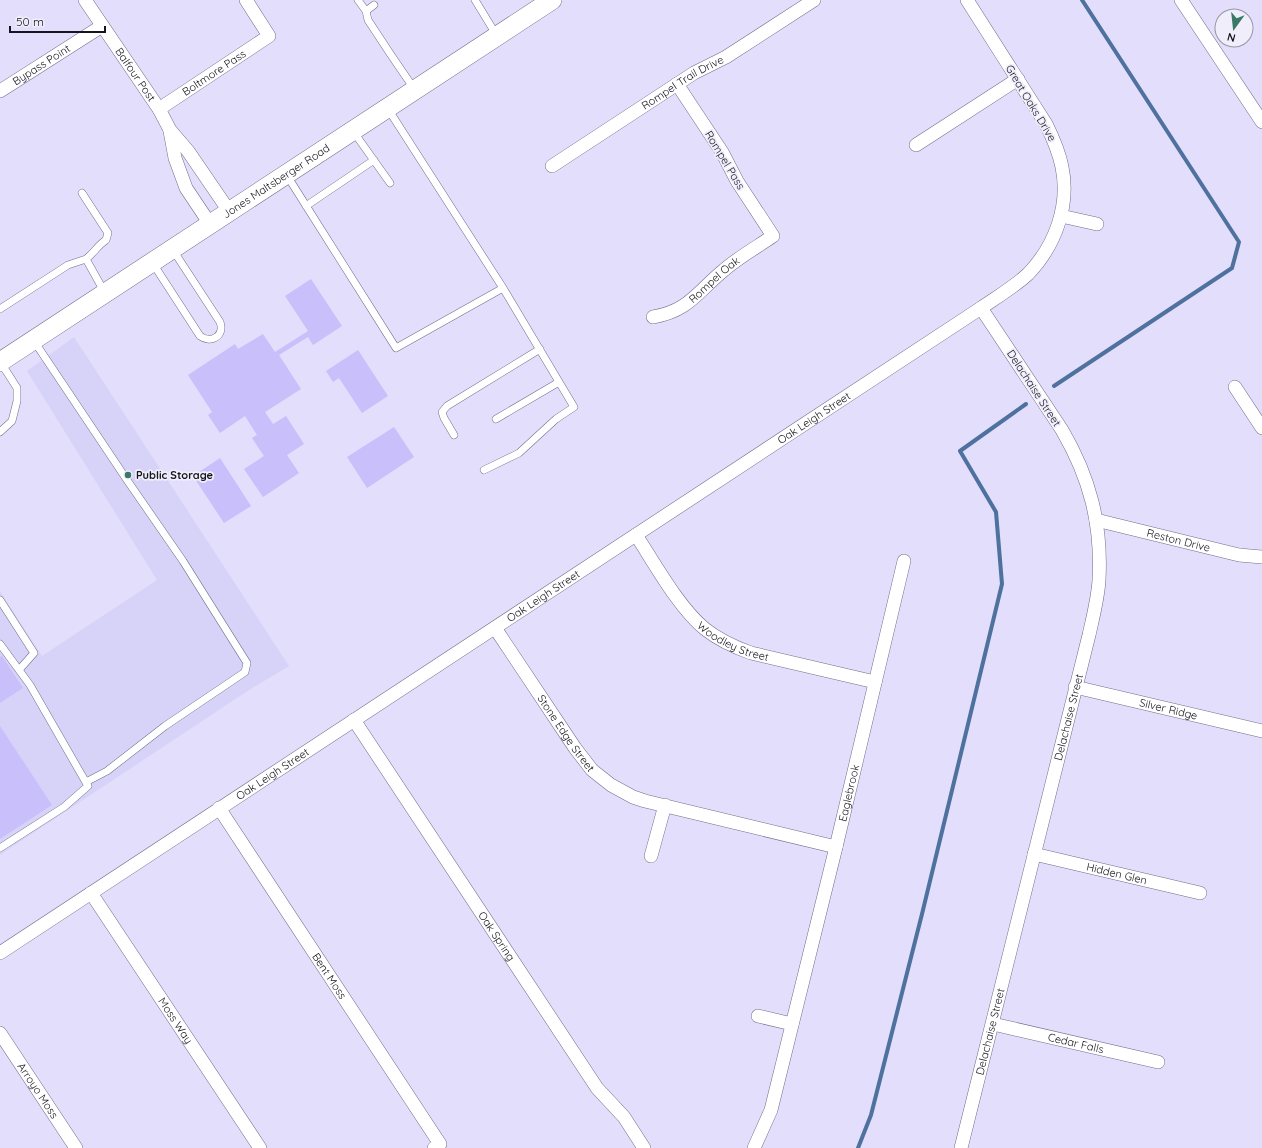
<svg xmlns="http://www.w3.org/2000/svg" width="1262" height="1148" font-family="Quicksand,sans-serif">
<rect width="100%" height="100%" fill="#e2defc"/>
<path fill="#d7d3f8" d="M74,337L289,666L249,690L0,855V591L42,656L157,580L27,371Z"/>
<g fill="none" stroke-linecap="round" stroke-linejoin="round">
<path stroke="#4e719e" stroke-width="4" d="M1054,386L1232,268L1239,242L1082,0
M858,1148L871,1115L922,914L1002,584L996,512L960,451L1026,404"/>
</g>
<path fill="#c8bffb" d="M311,279L342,326L313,345L308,337L279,355L301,389L265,412L273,424L286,416L304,444L287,455L299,473L263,497L244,469L264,456L252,438L257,435L245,416L220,433L208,415L212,412L188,375L235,344L238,349L263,334L275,352L308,331L285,296Z
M358,350L388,396L362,413L339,378L333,382L326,371Z
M394,427L414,457L367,488L347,457Z
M220,458L251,506L224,523L193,476Z
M2,656L23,688L0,703V657Z
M0,726L52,805L0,839Z"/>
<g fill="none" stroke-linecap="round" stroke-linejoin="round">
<defs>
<path id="service" d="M358,0L366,11
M475,0L497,36
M374,5L366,11L368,20L391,55L415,90
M353,131L390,183
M286,174L396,348L503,288L388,109
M82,193L108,233L106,240C98,245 94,253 86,259
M306,206L374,160
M152,262L200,336C211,344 225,336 220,322L173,250
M0,309L68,265L86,259L105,293
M34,341L127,480L183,561L247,663L245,672L165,726L107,771L86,782
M496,419L559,382
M0,432L12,421L17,401V388L1,363
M454,435L444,418L442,412L447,406L540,349
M484,470L519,453L556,419L574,407L503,288
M0,600L34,653L19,670
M0,644L30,685L88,786L64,807L0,848"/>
<g id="minor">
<path id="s1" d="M85,0L159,109L170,130L188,151L229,211"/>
<path d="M1181,0L1262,122"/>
<path id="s2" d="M0,91L102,26"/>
<path id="s3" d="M159,109L269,36L246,0"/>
<path d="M170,131L175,158L186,188L210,224"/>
<path d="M916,145L1018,79"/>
<path id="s4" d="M552,166L694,73L726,57L814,0"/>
<path d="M1061,216L1097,224"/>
<path id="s5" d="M653,317C689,311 698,291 724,270C739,257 757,247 773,236L737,181L722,152L677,84"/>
<path d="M1235,387L1262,428"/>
<path id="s6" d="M1096,520L1239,555L1262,557"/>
<path id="s7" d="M636,535C655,564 679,608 705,629C719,640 734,647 751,653L875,682"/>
<path id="s8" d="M495,628L575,748L592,770L611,785L633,797L645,801L836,847"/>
<path id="s9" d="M1075,687L1262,731"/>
<path id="s10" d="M354,720L597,1088L624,1117L644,1148"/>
<path id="s11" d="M219,808L440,1144L434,1148"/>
<path id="s12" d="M1034,854L1200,893"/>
<path d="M651,856L665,805"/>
<path id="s13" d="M91,893L260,1148"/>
<path id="s14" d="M0,953L981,308C997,297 1014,287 1028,274C1055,246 1070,206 1062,167C1059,152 1053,138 1046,124L967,0"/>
<path d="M758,1016L792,1024"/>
<path id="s15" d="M993,1024L1158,1062"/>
<path id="s16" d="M0,1033L76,1148"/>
<path id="s17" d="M754,1148L771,1110L836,847L904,561"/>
<path id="s18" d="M961,1148L1089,635C1093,617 1098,598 1099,580C1102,524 1090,478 1062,430L981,308"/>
</g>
<g id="secondary">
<path id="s19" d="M0,362L552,0"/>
</g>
</defs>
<use href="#service" stroke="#726e89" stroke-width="8"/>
<use href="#minor" stroke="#726e89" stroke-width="14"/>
<use href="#secondary" stroke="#726e89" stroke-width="20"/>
<use href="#service" stroke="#fff" stroke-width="7"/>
<use href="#minor" stroke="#fff" stroke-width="13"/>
<use href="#secondary" stroke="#fff" stroke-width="19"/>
</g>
<circle fill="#397967" stroke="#efeefa" stroke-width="1.5" cx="128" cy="475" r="4"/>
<g text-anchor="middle" stroke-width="3.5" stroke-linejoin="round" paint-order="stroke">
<g font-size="11" fill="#16141e" stroke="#efeefa">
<text dy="4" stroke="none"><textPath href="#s2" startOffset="49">Bypass Point</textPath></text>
<text dy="4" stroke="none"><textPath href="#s3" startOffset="66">Boltmore Pass</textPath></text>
<text dy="4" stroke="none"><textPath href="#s1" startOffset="90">Balfour Post</textPath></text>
<text dy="4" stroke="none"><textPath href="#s4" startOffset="155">Rompel Trail Drive</textPath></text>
<text transform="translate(1031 103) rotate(59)" y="4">Great Oaks Drive</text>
<text transform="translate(725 160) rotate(59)" y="4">Rompel Pass</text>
<text dy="4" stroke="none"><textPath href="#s19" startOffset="330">Jones Maltsberger Road</textPath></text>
<text dy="4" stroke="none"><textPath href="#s5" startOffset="73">Rompel Oak</textPath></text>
<text transform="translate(1034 388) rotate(57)" y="4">Delachaise Street</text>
<text dy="4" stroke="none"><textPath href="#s14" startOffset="974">Oak Leigh Street</textPath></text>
<text dy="4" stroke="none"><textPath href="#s6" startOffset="85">Reston Drive</textPath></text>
<text dy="4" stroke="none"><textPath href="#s14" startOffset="650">Oak Leigh Street</textPath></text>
<text dy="4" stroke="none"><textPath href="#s7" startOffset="148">Woodley Street</textPath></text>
<text dy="4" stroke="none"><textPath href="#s9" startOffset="96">Silver Ridge</textPath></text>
<text dy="4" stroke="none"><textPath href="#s18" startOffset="444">Delachaise Street</textPath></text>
<text dy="4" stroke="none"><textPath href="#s8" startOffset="127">Stone Edge Street</textPath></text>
<text dy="4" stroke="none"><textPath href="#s14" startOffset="326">Oak Leigh Street</textPath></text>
<text dy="4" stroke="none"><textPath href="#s17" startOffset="368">Eaglebrook</textPath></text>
<text dy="4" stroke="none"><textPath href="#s12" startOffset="85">Hidden Glen</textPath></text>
<text dy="4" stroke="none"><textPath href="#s10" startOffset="259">Oak Spring</textPath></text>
<text dy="4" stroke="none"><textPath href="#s11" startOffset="201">Bent Moss</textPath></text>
<text dy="4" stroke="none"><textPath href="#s13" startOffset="153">Moss Way</textPath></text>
<text dy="4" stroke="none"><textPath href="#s18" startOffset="120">Delachaise Street</textPath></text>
<text dy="4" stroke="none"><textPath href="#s15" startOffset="85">Cedar Falls</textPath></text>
<text dy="4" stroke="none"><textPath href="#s16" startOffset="69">Arroyo Moss</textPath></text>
</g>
<g font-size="11" font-weight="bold" fill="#16141e" stroke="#efeefa" text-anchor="start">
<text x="136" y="479">Public Storage</text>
</g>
</g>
<g transform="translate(1234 28) rotate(195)"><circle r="19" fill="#efeefa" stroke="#9897a2"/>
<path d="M0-3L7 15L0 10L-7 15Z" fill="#397967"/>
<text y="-6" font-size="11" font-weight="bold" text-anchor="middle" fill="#16141e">N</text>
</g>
<path d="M10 26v6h95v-6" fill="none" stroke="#16141e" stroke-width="2"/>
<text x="16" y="26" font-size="12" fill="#16141e" stroke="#efeefa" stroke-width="3" paint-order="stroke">50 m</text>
</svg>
